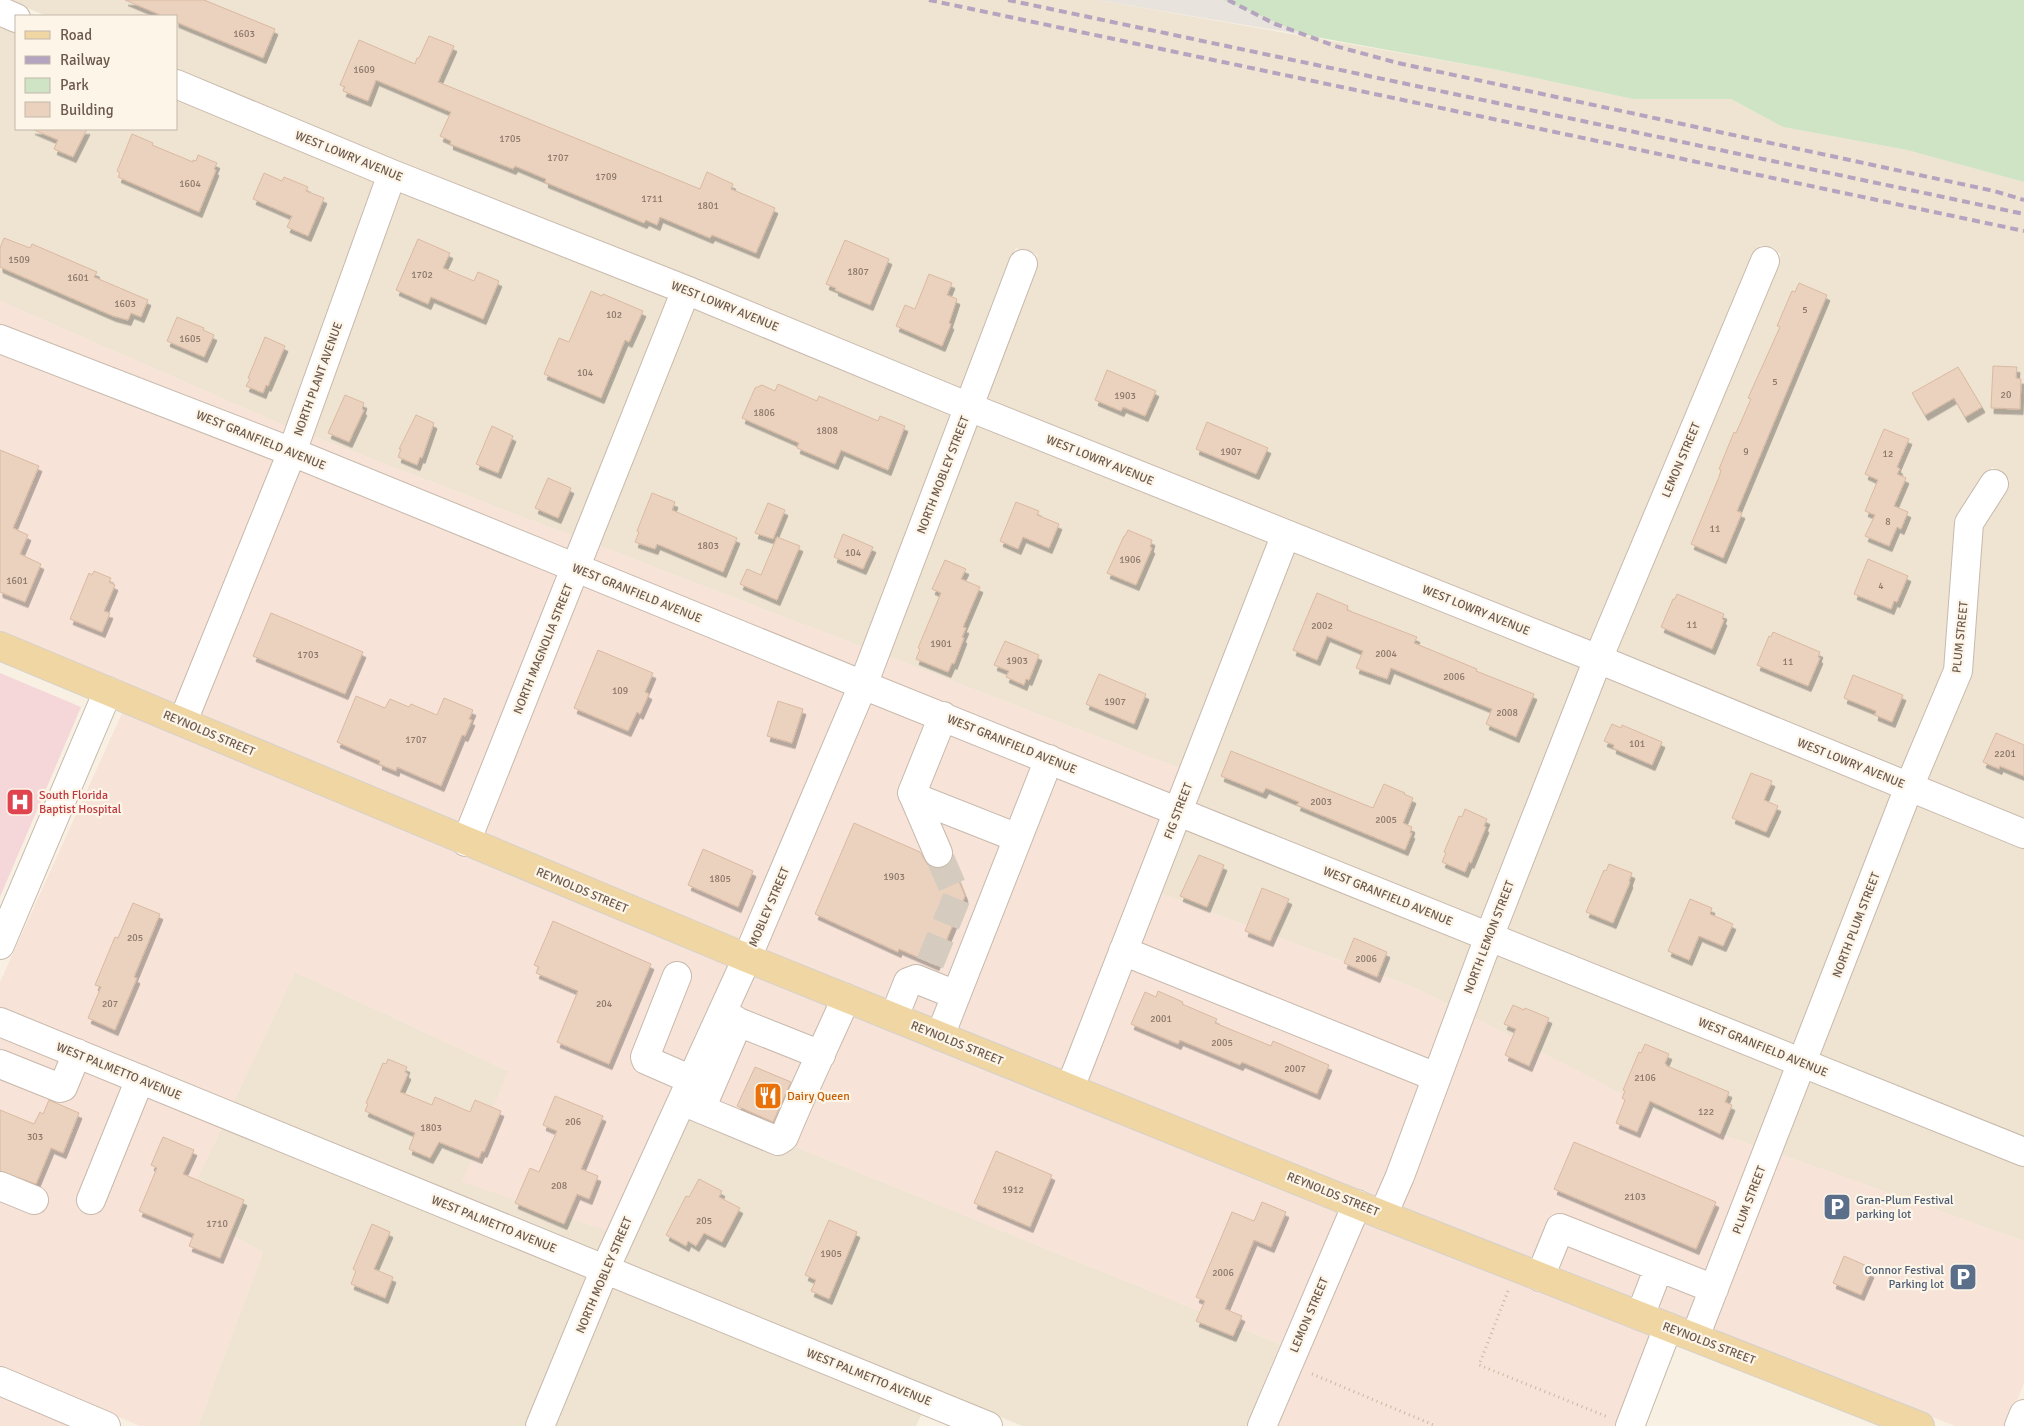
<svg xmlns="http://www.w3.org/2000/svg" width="2024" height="1426" font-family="Signika,sans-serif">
<defs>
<filter id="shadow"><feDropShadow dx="3" dy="5.5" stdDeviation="0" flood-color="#0004"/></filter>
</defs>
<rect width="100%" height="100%" fill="#f8f1e3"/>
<path fill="#efe3d2" d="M8,0H1097L1498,70L1633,99H1731L1783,127L1907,150L2024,182V820L1925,779L1981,526L2010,480L1992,467L1960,516L1947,669L1904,770L1613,652L1781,254L1760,245L1592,643L984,399L1038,255L1016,248L962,390L397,162L176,70V16H47Z
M0,25L16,32V129H176V98L377,182L288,427L0,301Z
M399,191L671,298L575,537L310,435Z
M692,306L953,414L865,648L597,545Z
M975,423L1270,542L1182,769L887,656Z
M1292,551L1582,667L1451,1006L1415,988L1159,893Z
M1603,676L1894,795L1757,1147L1655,1111L1471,1016Z
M1915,804L2024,848V1241L1779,1154Z
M295,972L508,1071L610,1232L600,1253L233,1103Z
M693,1105L1280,1344L1246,1426H1022L621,1262Z
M222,1127L589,1277L527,1426H198L263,1252L183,1209Z
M611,1286L922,1413L916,1426H552Z"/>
<path fill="#f7e3d8" d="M0,301L288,427L176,705L0,632Z
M310,435L575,537L461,825L198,714Z
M597,545L865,648L742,942L482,834Z
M887,656L1182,769L1064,1072L763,950Z
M123,711L731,966L610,1232L462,1182L508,1071L295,972L233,1103L0,1007V982Z
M1159,893L1415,988L1451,1006L1378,1198L1086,1080Z
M753,975L1341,1212L1249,1426H1246L1280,1344L693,1105Z
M1471,1016L1655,1111L1757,1147L1689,1321L1399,1207Z
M0,1036L222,1127L184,1209L263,1252L198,1426H140L0,1367Z
M1779,1154L2024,1241V1383L2007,1426H1955L1710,1329Z
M1362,1220L1658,1337L1622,1426H1274Z
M0,1396L72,1426H0Z"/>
<path fill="#e8e3dd" d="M1097,0H1223L1305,35Z"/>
<path fill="#f5d7da" d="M0,673L81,707L0,897Z"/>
<path fill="#cfe4c4" d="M1223,0H2024V182L1907,150L1783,127L1731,99H1633L1498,70L1305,35Z"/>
<path fill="#ead2be" stroke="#dab9a1" filter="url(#shadow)" d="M125,0H204L275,29L263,58L176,22V16H163Z
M429,36L454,46L438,82L700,189L707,172L733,184L731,189L775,208L756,253L712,235L710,238L660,217L657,225L646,220L644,223L545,182L546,179L515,166L513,169L450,144L451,141L440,136L451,112L376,80L368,101L343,91L345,87L340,85L359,40L415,64L417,58H419Z
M32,129H87L73,157L54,149L58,140Z
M132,134L153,143L152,145L193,162V160L196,161L198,155L217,163L214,169L216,170L199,212L118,177L120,173L117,171Z
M264,173L282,181L284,177L308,187L306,191L324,198L308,236L287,227L292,216L253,199Z
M4,238L30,248L32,244L97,272L94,277L148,300L141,317L131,313L128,320L113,316L0,267V248Z
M418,239L450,253L443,268L474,281L478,272L499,281L483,319L431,297L428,304L396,290Z
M845,240L889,259L870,305L835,290L836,288L826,284Z
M929,274L952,283L947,295L957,299L949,323L951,324L942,346L896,326L905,305L915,309Z
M1799,283L1827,295L1737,511L1742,513L1723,558L1691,544L1719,477L1721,470L1719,469L1734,432L1736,433L1751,399L1748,398L1780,327L1777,326L1792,291L1795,292Z
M591,291L602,296L603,294L643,311L629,342L625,340L601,398L544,374L559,338L569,342Z
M177,317L204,328L203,330L214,335L204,357L167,341Z
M265,337L285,346L268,386L266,385L263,393L246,386L250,379L248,378Z
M1993,366L2017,367L2016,378L2021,379L2020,409L1991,408Z
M1958,367L1982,407L1965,417L1954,398L1925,415L1912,393Z
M1107,370L1156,391L1145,416L1123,407L1121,411L1095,400Z
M778,384L817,401L819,396L878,421L880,416L905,426L888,470L841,450L835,464L797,448L799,443L742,418L755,388L762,385L775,391Z
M345,395L364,403L362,409L364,410L349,442L328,433Z
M416,415L434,423L422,458L420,457L417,465L398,457L401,449H399Z
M1207,422L1268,448L1256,474L1196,449Z
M492,426L513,436L498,473L476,464Z
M1884,429L1909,439L1897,467L1900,469L1897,474L1906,478L1894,506L1908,512L1901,529L1897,527L1889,546L1865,536L1875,515L1865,511L1878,480L1865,474Z
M0,450L39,466L13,528L28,535L20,554L41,564L25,602L0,592Z
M548,478L571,488L558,518L535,508Z
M652,493L675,502L672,510L737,538L723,572L657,544L655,549L635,542L639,532L637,531Z
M1016,502L1039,511L1037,515L1059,524L1049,548L1023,537L1018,549L1000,541Z
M768,503L785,510L773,539L755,533Z
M1128,530L1152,540L1150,547L1152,548L1136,585L1107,573L1124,536H1125Z
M843,534L873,547L863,569L834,557Z
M777,537L800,546L777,600L740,584L747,569L761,575Z
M1868,559L1908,576L1897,602L1894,601L1891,609L1854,594Z
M945,560L966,569L961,579L980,587L963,627L966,628L962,637L964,638L954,664L952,663L948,672L916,659L920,649L918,648L941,593L932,589Z
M94,571L111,578L109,582L115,585L104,611L110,613L102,632L70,619L89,573L92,575Z
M1317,593L1348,606L1347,610L1417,637L1414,643L1477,669L1476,671L1534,694L1516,737L1486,724L1492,709L1391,668L1387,679L1356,668L1363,651L1327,636L1317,660L1293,650Z
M1677,594L1724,614L1722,619L1724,620L1712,649L1661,627L1673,599H1675Z
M271,613L363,652L345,694L253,656Z
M1773,632L1820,652L1818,657L1820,658L1808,686L1757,665L1769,636L1771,637Z
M1005,641L1039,655L1029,680L1026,679L1024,685L1006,677L1009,671L994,665Z
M598,650L653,673L645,692L649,694L640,714L637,712L628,731L574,708Z
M1099,674L1146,694L1134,724L1086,704Z
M1853,675L1903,695L1892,722L1875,715L1876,711L1844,698Z
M356,696L385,708L390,699L409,707L411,704L437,715L444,698L473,710L469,719L472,720L465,736L462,735L441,786L397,767L396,771L379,764L380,761L337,742Z
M778,701L803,709L792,743L767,736Z
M1612,724L1621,728L1622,725L1662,742L1652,765L1613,748L1614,745L1604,741Z
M1996,733L2024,745V776L2000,766L1999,769L1983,762Z
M1231,751L1373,808L1384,784L1405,793L1404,794L1413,798L1403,823L1412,827L1410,833H1412L1405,850L1297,805L1299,802L1266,788L1263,793L1221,776Z
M1751,773L1772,781L1764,800L1778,806L1766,832L1732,818Z
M1465,809L1487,819L1484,826L1486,827L1471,863L1469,862L1465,872L1442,862L1446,853L1444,852L1459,816L1462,817Z
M854,823L920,852L928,865L936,868L945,867L951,861L965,896L936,965L899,949L898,952L815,914Z
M703,849L753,871L738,907L688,885Z
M1199,855L1224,865L1207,907L1180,896Z
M1609,864L1632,873L1629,881L1630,882L1613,923L1586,912L1604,870L1606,871Z
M1262,888L1289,899L1270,941L1245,931Z
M1690,899L1712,908L1710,914L1733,924L1723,946L1699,936L1689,960L1668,951Z
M133,903L160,914L134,977L137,978L115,1030L88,1018L101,987L95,985L115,937L118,938Z
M553,921L651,964L609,1064L557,1042L578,991L536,973L539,967L534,965Z
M1354,938L1387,952L1377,977L1344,963Z
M1158,991L1183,1002L1182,1004L1217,1019L1215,1023L1271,1046L1273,1041L1329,1065L1317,1094L1242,1062L1240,1065L1180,1040L1178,1044L1131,1024L1145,992L1156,997Z
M1513,1005L1524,1010L1525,1008L1549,1018L1529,1066L1505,1055L1516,1029L1504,1024Z
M1645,1044L1669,1054L1665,1063L1667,1066L1729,1092L1725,1102L1732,1105L1720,1134L1650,1101L1637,1132L1616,1123L1625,1100L1622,1098L1625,1091L1623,1090L1639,1052L1641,1053Z
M388,1059L407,1067L405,1072L408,1074L400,1092L432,1105L435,1097L470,1112L475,1100L501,1111L484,1152L482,1151L479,1158L439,1142L430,1158L409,1149L415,1133L365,1111L368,1104L366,1103L383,1063L386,1064Z
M755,1067L791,1082L773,1122L737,1106Z
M555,1096L603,1116L581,1169L598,1176L589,1199L577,1194L564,1224L515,1203L530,1168L539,1172L557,1131L543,1125Z
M49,1100L79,1113L63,1153L51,1148L36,1184L0,1171V1110L34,1124L40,1112L43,1114Z
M163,1137L194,1150L183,1174L244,1200L220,1258L189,1246L194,1234L139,1211L157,1168L151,1165Z
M1574,1142L1716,1202L1696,1249L1554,1189Z
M996,1151L1052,1175L1030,1227L974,1203Z
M699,1179L722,1191L719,1197L740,1208L722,1242L704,1233L696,1246L688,1241L686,1246L666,1235L686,1196L689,1197Z
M1262,1202L1286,1212L1271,1247L1254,1240L1225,1309L1242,1316L1233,1336L1196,1321L1205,1301L1196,1297L1232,1212L1254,1221Z
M829,1220L857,1232L829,1299L811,1291L816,1280L805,1275Z
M372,1224L390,1232L374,1269L393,1277L385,1298L351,1284L356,1271L353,1269Z
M1844,1256L1867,1266L1866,1270L1871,1272L1861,1295L1833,1283Z"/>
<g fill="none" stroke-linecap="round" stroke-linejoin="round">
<path stroke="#d5cbbe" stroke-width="28" stroke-dasharray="28 14" stroke-linecap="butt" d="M930,963L957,897L938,853"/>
<defs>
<path id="minor" d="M0,11L16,18
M176,84L392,174L686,290L969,407L1598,659L2024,834
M0,339L292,452L863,685L2024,1152
M943,716L912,793L914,797L1018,838
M183,721L292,452L392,174
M914,797L938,853
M466,842L686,290
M0,945L108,691
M1123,951L1436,1077
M677,976L645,1057L646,1060L692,1080
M723,1012L738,1022L821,1055
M894,1017L908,982L916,979L956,995
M0,1022L988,1426
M940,1036L1049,759
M0,1064L60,1088L63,1087L77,1053
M1070,1088L1286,534
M682,1101L778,1141L784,1137C803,1090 826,1044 846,998
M701,1109L737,1025
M0,1186L34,1200
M91,1200L140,1079
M1383,1215L1400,1176L1489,937L1598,659L1765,261
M1540,1277L1560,1228L1714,1289
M1640,1316L1659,1267
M1695,1337L1909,787L1958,671L1969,523L1994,484
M0,1381L106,1426
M540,1426L605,1269L747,958L863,685L1023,264
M1262,1426L1357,1204
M1630,1426L1668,1327
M2019,1426L2024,1414"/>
<path id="major" d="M0,646L747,958L1383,1215L1920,1426"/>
</defs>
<use href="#minor" stroke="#c7b9ac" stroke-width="30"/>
<use href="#major" stroke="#d6d1cd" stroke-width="30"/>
<path stroke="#ceb5a2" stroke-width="3" stroke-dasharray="1 4" stroke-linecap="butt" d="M1508,1291L1479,1365L1608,1417
M1312,1374L1436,1426"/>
<use href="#minor" stroke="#fff" stroke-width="28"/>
<use href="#major" stroke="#efd6a3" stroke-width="28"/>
<path stroke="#b4a4bf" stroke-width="4" stroke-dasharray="8 5" stroke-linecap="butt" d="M929,0L2024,231
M1008,0L2024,214
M1228,0L1275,24L1335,46L1398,63L1994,191L2024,200"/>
</g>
<defs>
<symbol id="hospital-square" viewBox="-11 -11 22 22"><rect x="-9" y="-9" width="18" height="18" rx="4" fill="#e0444e" stroke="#fcf5e8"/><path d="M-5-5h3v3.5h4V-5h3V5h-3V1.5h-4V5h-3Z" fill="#fff"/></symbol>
<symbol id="restaurant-square" viewBox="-11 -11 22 22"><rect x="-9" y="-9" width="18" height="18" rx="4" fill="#e8710a" stroke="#fcf5e8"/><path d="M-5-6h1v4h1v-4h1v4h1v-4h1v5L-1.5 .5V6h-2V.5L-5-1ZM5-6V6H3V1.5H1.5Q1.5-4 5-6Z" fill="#fff"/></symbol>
<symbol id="parking-square" viewBox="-11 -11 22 22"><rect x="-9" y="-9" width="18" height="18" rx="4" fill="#5c6f8a" stroke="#fcf5e8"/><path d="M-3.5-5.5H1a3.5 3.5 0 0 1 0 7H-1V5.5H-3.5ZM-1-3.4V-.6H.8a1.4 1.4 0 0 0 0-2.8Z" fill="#fff"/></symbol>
</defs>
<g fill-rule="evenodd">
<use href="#hospital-square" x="4" y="786" width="32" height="32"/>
<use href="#restaurant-square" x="752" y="1080" width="32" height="32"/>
<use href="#parking-square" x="1821" y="1191" width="32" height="32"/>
<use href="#parking-square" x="1947" y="1261" width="32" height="32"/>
</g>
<g text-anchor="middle" stroke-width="4.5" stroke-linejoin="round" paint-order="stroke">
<g font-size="10" fill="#8c7769">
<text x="244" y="37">1603</text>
<text x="364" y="73">1609</text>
<text x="510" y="142">1705</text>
<text x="558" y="161">1707</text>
<text x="606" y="180">1709</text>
<text x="190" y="187">1604</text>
<text x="652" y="202">1711</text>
<text x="708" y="209">1801</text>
<text x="19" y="263">1509</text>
<text x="858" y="275">1807</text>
<text x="422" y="278">1702</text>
<text x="78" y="281">1601</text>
<text x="125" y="307">1603</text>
<text x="1805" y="313">5</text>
<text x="614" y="318">102</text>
<text x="190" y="342">1605</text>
<text x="585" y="376">104</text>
<text x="1775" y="385">5</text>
<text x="2006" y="398">20</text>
<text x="1125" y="399">1903</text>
<text x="764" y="416">1806</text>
<text x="827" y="434">1808</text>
<text x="1231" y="455">1907</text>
<text x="1746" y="455">9</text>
<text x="1888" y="457">12</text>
<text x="1888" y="525">8</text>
<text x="1715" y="532">11</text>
<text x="708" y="549">1803</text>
<text x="853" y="556">104</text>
<text x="1130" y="563">1906</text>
<text x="17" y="584">1601</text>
<text x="1881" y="589">4</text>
<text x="1692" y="628">11</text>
<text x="1322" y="629">2002</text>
<text x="941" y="647">1901</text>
<text x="1386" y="657">2004</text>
<text x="308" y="658">1703</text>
<text x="1017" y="664">1903</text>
<text x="1788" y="665">11</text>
<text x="1454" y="680">2006</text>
<text x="620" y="694">109</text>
<text x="1115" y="705">1907</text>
<text x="1507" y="716">2008</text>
<text x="416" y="743">1707</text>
<text x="1637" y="747">101</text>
<text x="2005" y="757">2201</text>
<text x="1321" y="805">2003</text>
<text x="1386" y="823">2005</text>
<text x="894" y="880">1903</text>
<text x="720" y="882">1805</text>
<text x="135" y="941">205</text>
<text x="1366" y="962">2006</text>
<text x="110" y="1007">207</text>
<text x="604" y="1007">204</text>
<text x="1161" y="1022">2001</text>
<text x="1222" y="1046">2005</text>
<text x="1295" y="1072">2007</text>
<text x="1645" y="1081">2106</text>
<text x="1706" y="1115">122</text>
<text x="573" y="1125">206</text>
<text x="431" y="1131">1803</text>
<text x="35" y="1140">303</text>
<text x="559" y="1189">208</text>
<text x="1013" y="1193">1912</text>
<text x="1635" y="1200">2103</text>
<text x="704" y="1224">205</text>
<text x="217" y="1227">1710</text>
<text x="831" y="1257">1905</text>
<text x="1223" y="1276">2006</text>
</g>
<g font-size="12" fill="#6d594d" stroke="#fcf5e8">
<text transform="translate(349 156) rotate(22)" y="4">WEST LOWRY AVENUE</text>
<text transform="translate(725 306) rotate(22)" y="4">WEST LOWRY AVENUE</text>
<text transform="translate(318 379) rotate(-70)" y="4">NORTH PLANT AVENUE</text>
<text transform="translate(261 440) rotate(22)" y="4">WEST GRANFIELD AVENUE</text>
<text transform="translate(1100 460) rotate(22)" y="4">WEST LOWRY AVENUE</text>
<text transform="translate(1681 460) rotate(-67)" y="4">LEMON STREET</text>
<text transform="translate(943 475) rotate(-69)" y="4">NORTH MOBLEY STREET</text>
<text transform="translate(637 593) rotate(22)" y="4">WEST GRANFIELD AVENUE</text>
<text transform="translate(1476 610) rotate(22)" y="4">WEST LOWRY AVENUE</text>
<text transform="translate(1960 637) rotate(-84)" y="4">PLUM STREET</text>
<text transform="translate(543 649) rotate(-68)" y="4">NORTH MAGNOLIA STREET</text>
<text transform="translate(209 733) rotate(23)" y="4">REYNOLDS STREET</text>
<text transform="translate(1012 744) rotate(22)" y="4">WEST GRANFIELD AVENUE</text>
<text transform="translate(1851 763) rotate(22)" y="4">WEST LOWRY AVENUE</text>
<text transform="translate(1178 811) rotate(-69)" y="4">FIG STREET</text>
<text transform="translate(582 890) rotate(23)" y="4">REYNOLDS STREET</text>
<text transform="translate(1388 896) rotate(22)" y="4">WEST GRANFIELD AVENUE</text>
<text transform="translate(769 907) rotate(-67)" y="4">MOBLEY STREET</text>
<text transform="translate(1856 925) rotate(-69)" y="4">NORTH PLUM STREET</text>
<text transform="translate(1489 937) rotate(-69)" y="4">NORTH LEMON STREET</text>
<text transform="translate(957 1043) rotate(22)" y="4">REYNOLDS STREET</text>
<text transform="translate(1763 1047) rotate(22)" y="4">WEST GRANFIELD AVENUE</text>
<text transform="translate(119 1071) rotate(22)" y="4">WEST PALMETTO AVENUE</text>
<text transform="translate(1333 1194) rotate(22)" y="4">REYNOLDS STREET</text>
<text transform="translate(1749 1200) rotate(-69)" y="4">PLUM STREET</text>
<text transform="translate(494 1224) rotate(22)" y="4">WEST PALMETTO AVENUE</text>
<text transform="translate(604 1275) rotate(-67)" y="4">NORTH MOBLEY STREET</text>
<text transform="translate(1309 1315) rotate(-67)" y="4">LEMON STREET</text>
<text transform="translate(1709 1343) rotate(21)" y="4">REYNOLDS STREET</text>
<text transform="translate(869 1377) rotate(22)" y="4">WEST PALMETTO AVENUE</text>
</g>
<g font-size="12" fill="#be3a42" stroke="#fcf5e8" text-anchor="start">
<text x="39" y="799">South Florida<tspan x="39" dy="14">Baptist Hospital</tspan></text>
</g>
<g font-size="12" fill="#c56008" stroke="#fcf5e8" text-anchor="start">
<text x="787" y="1100">Dairy Queen</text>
</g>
<g font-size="12" fill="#4e5e75" stroke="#fcf5e8" text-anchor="start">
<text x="1856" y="1204">Gran-Plum Festival<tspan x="1856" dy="14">parking lot</tspan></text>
<text x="1944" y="1274" text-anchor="end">Connor Festival<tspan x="1944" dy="14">Parking lot</tspan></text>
</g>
</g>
<rect x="15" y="15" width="162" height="115" fill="#fcf5e8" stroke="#c3b7aa"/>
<rect x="25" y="31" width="25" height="8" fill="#efd6a3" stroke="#c3b7aa"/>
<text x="60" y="40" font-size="15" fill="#6d594d">Road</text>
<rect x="25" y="56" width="25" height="8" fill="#b4a4bf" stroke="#c3b7aa"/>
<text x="60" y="65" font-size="15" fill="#6d594d">Railway</text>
<rect x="25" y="78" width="25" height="15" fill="#cfe4c4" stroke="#c3b7aa"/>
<text x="60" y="90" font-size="15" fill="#6d594d">Park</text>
<rect x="25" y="102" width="25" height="15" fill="#ead2be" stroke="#c3b7aa"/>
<text x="60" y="115" font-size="15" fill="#6d594d">Building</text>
</svg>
